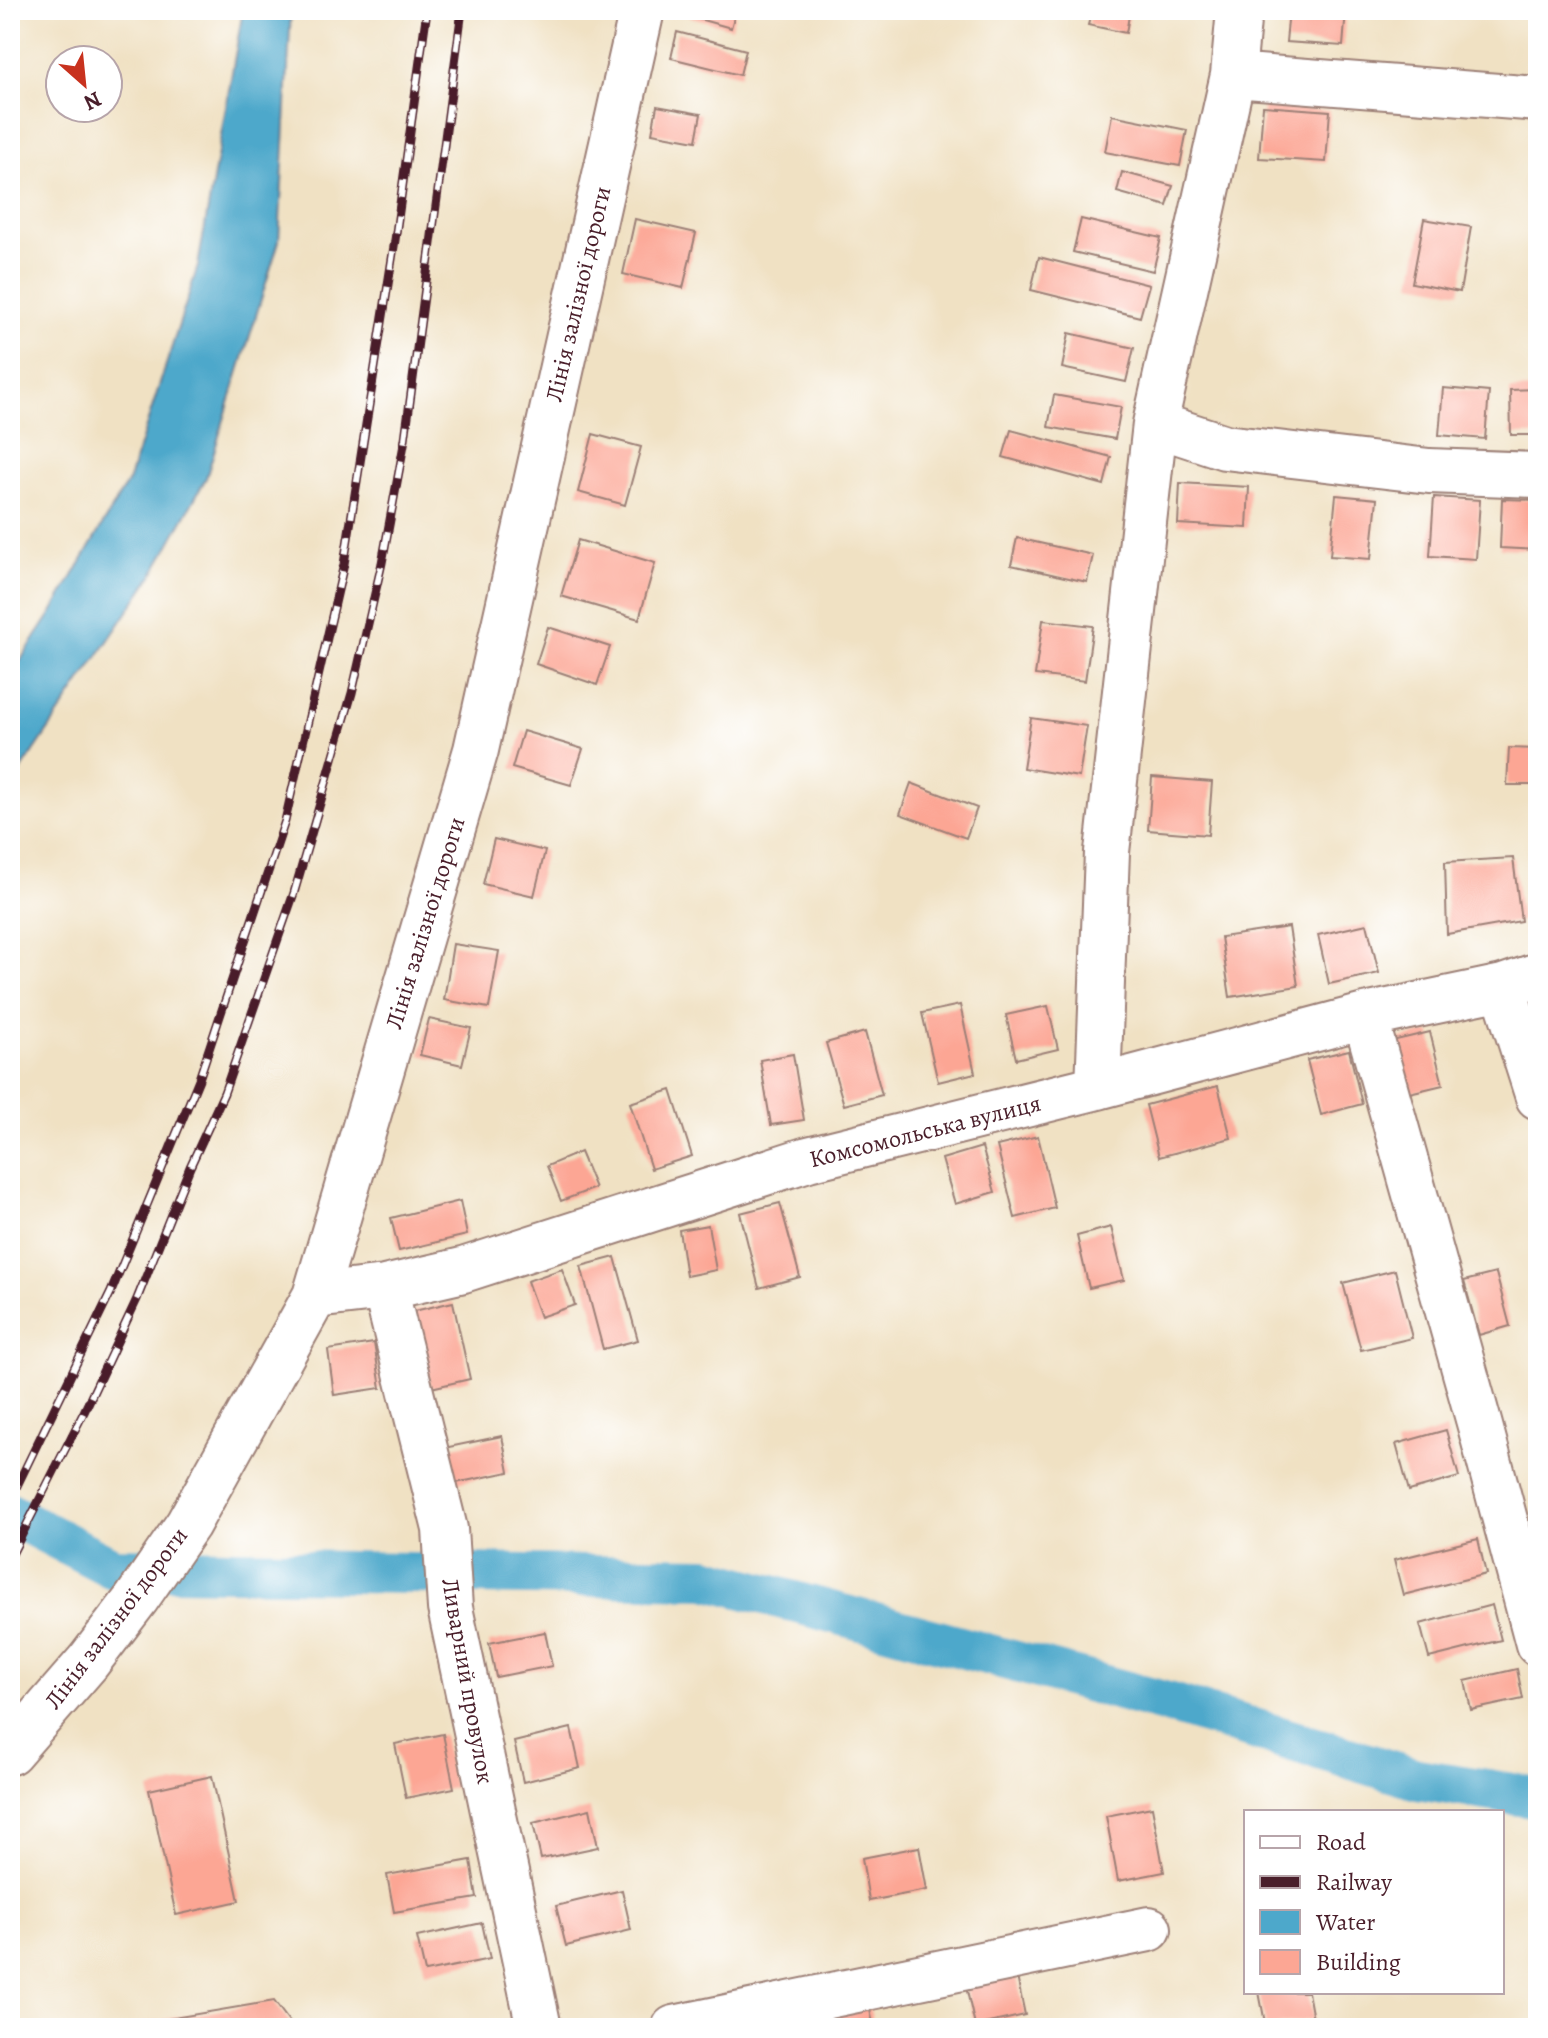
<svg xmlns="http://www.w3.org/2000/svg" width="1548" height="2038" font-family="Alegreya,serif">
<rect width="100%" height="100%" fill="#fff"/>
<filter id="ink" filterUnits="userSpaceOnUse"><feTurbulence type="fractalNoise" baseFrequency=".0125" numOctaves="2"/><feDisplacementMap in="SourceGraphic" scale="16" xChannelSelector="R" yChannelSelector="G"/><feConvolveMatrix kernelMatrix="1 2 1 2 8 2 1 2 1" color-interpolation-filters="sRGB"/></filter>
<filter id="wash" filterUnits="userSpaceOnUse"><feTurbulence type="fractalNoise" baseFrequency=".006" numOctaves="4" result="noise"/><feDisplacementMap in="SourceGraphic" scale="32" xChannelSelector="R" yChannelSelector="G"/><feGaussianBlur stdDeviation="1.8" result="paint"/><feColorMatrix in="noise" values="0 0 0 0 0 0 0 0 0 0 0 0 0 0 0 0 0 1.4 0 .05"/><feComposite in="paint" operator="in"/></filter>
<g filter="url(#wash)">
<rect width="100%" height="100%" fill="#f0e1c3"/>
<path fill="#4da8cb" stroke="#4c647b" stroke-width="2" d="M243,10H291L279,241L206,478L153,574L10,787V676L51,614L129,479L198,266Z"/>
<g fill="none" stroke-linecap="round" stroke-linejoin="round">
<path stroke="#4da8cb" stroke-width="42" d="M10,1514L113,1568L706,1578L1179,1706L1417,1779L1538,1798"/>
</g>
<g id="blocks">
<path fill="#fca694" d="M682,10H736L731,28L681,14Z
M1092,10H1130L1126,33L1088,25Z
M1289,10H1346L1343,46L1286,42Z
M677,32L746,50L740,75L671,58Z
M657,106L701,114L696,141L652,133Z
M1263,106L1330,111L1326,162L1259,158Z
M1112,115L1187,130L1180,166L1105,152Z
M1122,172L1173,186L1167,206L1117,192Z
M635,219L696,233L683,288L623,274Z
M1081,219L1161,238L1153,271L1073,252Z
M1424,219L1471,227L1460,292L1412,283Z
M1039,257L1149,285L1140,317L1031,290Z
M1069,333L1134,348L1126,382L1062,368Z
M1443,388L1489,392L1485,439L1439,435Z
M1538,389V435H1511L1510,390Z
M1054,395L1121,407L1115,439L1048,427Z
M1011,430L1111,457L1104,485L1003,457Z
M593,434L641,447L625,505L578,492Z
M1180,483L1249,487L1247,528L1178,524Z
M1336,495L1377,499L1371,559L1330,556Z
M1434,497L1480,500L1476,559L1430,556Z
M1502,499L1538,500V550L1500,548Z
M1017,538L1093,555L1087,582L1011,565Z
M578,540L655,563L639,619L561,596Z
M1043,620L1093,626L1085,681L1035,675Z
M548,627L610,647L597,685L536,664Z
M1031,718L1087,726L1079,777L1023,768Z
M523,731L583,749L571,785L512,768Z
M1509,748L1538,749V785H1507Z
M1152,777L1212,782L1208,835L1148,830Z
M911,783L977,808L966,838L900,814Z
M494,839L545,851L534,896L483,884Z
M1513,858L1521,921L1447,934L1445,862Z
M1367,924L1379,973L1329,984L1318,935Z
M1289,927L1298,986L1230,997L1221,937Z
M453,944L499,951L489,1008L444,1000Z
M960,1005L975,1073L938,1082L922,1013Z
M1048,1006L1058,1049L1016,1059L1006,1015Z
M429,1019L471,1028L462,1065L420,1055Z
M865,1032L882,1095L844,1105L826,1043Z
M1430,1032L1443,1085L1405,1094L1392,1041Z
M1349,1050L1362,1104L1321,1115L1307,1060Z
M793,1054L804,1120L771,1125L760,1060Z
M1218,1086L1231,1138L1159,1157L1146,1105Z
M671,1090L692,1156L651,1169L630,1103Z
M1038,1136L1055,1208L1015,1218L997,1146Z
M982,1147L995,1192L955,1204L942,1159Z
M580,1152L595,1188L561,1201L547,1166Z
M460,1201L467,1235L399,1251L391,1218Z
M780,1203L800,1277L759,1288L740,1213Z
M708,1225L716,1270L686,1276L679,1230Z
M1111,1227L1124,1280L1089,1288L1077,1236Z
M615,1257L638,1340L603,1349L581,1266Z
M562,1269L575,1305L540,1317L527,1281Z
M1395,1270L1412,1338L1361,1350L1343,1283Z
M1496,1273L1510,1326L1479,1335L1464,1281Z
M453,1302L470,1379L431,1388L414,1311Z
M374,1343L381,1388L334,1395L328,1350Z
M1446,1430L1459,1477L1409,1491L1396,1444Z
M502,1436L509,1472L451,1484L444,1448Z
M1478,1539L1486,1574L1403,1595L1394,1560Z
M1492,1605L1501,1640L1429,1658L1420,1624Z
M545,1632L552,1666L496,1677L489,1643Z
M1517,1669L1523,1699L1471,1710L1465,1681Z
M571,1728L580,1768L523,1782L514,1742Z
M443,1734L454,1788L406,1798L395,1744Z
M212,1776L239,1901L176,1915L149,1790Z
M1152,1807L1164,1872L1118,1881L1106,1816Z
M590,1809L598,1847L541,1859L533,1823Z
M919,1847L927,1890L869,1901L862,1858Z
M471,1860L477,1898L394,1912L387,1875Z
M622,1890L631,1930L566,1946L556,1906Z
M482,1923L490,1959L425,1972L417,1937Z
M1015,1967L1025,2015L975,2026L964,1978Z
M1259,1992H1308L1313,2019L1266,2028Z
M274,2001L294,2028H126V2026Z
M868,2001L874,2028H827L823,2009Z"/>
</g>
</g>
<g filter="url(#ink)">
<use href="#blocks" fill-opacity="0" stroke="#9d8077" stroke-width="2"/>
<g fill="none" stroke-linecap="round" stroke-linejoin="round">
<defs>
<path id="minor" d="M1233,75L1538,99
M1155,424L1225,447L1429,471L1538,475
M1503,987L1538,1097
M1365,1016L1480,1426L1538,1644
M1098,1087L1107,852L1155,424L1233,75L1239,10
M385,1288L445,1529L450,1608L539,2028
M315,1296L385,1288L463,1270L808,1159L1098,1087L1365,1016L1503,987L1538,975
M10,1752L88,1662L137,1598L188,1524L315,1296L476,750L642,10
M674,2028L1149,1929"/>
</defs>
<use href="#minor" stroke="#9d8077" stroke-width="48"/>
<use href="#minor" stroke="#fff" stroke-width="44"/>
<defs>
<path id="rail" d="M10,1500L111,1292L199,1079L285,821L344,564L395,240L427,10
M10,1558L84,1412L137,1299L190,1167L224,1093L294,893L352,693L382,563L405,439L462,10"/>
</defs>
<use href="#rail" stroke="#4a1f2b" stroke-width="9"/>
<use href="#rail" stroke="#fff" stroke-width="6" stroke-dasharray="18" stroke-linecap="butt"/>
</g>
</g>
<g text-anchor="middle" stroke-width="6" stroke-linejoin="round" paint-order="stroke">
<g font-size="24" fill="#4a1f2b" stroke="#fff">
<text transform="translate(578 294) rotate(-77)" y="8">Лінія залізної дороги</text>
<text transform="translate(425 923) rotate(-73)" y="8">Лінія залізної дороги</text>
<text transform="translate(925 1131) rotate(-14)" y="8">Комсомольська вулиця</text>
<text transform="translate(116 1618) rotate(-53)" y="8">Лінія залізної дороги</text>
<text transform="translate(468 1681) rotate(80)" y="8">Ливарний провулок</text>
</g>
</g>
<rect width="1548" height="2038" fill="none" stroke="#fff" stroke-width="40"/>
<rect x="1244" y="1810" width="260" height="184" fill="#ffffff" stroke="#b7a5aa" stroke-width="2"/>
<rect x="1260" y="1836" width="40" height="12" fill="#ffffff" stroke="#b7a5aa" stroke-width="2"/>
<text x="1316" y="1850" font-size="24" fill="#4a1f2b">Road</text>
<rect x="1260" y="1876" width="40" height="12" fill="#4a1f2b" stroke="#b7a5aa" stroke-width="2"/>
<text x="1316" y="1890" font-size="24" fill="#4a1f2b">Railway</text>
<rect x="1260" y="1910" width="40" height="24" fill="#4da8cb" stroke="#b7a5aa" stroke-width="2"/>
<text x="1316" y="1930" font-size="24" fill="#4a1f2b">Water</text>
<rect x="1260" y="1950" width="40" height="24" fill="#fca694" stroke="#b7a5aa" stroke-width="2"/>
<text x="1316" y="1970" font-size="24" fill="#4a1f2b">Building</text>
<g transform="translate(84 84) rotate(153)"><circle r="38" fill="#ffffff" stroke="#b7a5aa" stroke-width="2"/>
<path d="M0-6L14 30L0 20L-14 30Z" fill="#c8321e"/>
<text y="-12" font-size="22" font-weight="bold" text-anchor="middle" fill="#4a1f2b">N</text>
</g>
</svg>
